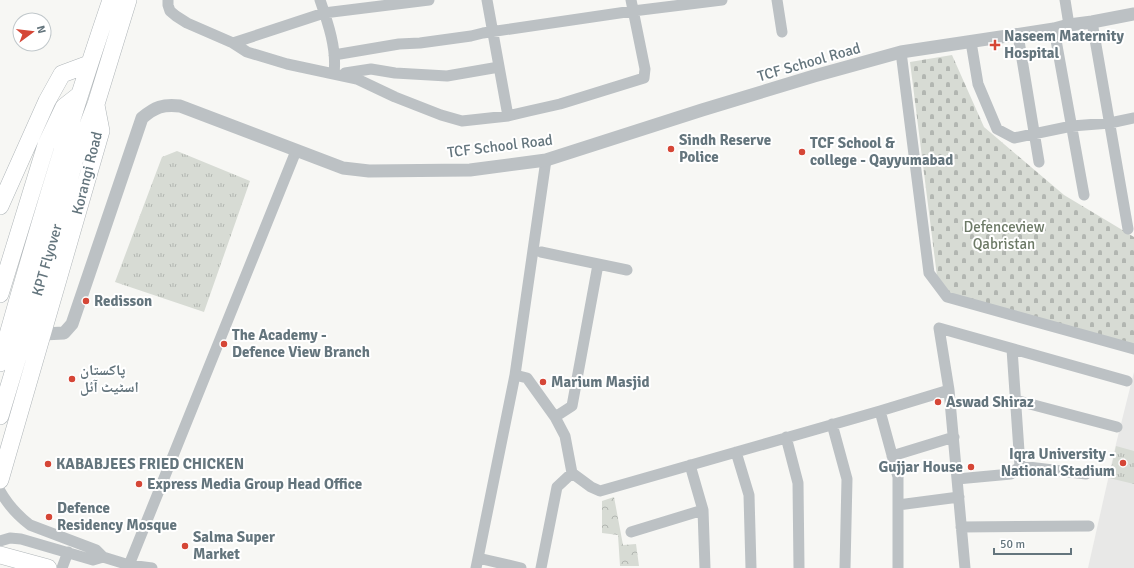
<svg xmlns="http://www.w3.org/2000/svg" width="1134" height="568" font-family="Signika,'Noto Naskh Arabic',sans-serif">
<defs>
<pattern id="grass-tufts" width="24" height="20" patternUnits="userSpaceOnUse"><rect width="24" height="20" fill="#d7dbd4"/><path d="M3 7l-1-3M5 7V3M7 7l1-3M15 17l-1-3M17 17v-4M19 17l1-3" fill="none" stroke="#b2b6b1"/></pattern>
<pattern id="cemetery-stones" width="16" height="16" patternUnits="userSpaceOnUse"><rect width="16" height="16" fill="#d7dbd4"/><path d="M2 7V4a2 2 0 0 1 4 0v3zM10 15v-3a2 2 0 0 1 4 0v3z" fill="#b2b6b1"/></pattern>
<pattern id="park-crowns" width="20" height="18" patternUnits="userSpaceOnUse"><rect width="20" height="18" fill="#d7dbd4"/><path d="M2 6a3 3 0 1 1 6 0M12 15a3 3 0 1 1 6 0" fill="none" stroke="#b2b6b1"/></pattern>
</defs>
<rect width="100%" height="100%" fill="#f7f7f4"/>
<path fill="#e8e8e7" d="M1134,372V568H1088L1116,444Z"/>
<path fill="url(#grass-tufts)" d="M177,151L250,181L204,312L115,282L162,157Z
M1116,446L1134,451V484L1109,478Z"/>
<path fill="url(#cemetery-stones)" d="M952,55L984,127L1064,195L1134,237V344L948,293L938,284L910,62Z"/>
<path fill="url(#park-crowns)" d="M614,497L623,545L636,544L639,566H620L618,535L602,533V501Z"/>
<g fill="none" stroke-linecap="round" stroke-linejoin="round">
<defs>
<path id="primary" d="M0,206L47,101L62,74L89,64
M0,294L46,145L64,107L78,96
M0,363C34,241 70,120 111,0
M0,416L43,274L75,159L96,104L128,0
M0,480L101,131L96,105
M0,555L48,568"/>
</defs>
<use href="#primary" stroke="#b0b6b9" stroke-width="18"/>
<path stroke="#bcc1c4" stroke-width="11" d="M168,0V5L170,11L176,16L187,23L233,43L247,52L287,64L357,79L395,97L441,115L462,121L508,116L529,111L560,104L644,78L645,69L631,0
M320,0C328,23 337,49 334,73
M487,0L508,116
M777,0L782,32
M1065,0L1069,25
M1092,22L1128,229
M1054,29L1084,195
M1018,35L1039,162
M971,42L978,84L997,129L1014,138L1072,126L1110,123L1134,118
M233,43L324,13L429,0
M901,52L929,273L947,297L1134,349
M334,55L399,44L420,43L471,36L483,33L633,11L722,0
M345,73L371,69L395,73L447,76L499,67
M541,252L627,270
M1012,349L1020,466
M515,375L527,378L555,417L565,436L572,473L591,487L600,491L880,411L949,390L939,328L1127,381
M949,390L965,568
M1015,400L1117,427
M880,411L898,477V568
M555,417L572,406L597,270
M832,424L847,479L845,568
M786,437L798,483L799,568
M736,452L749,495L751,568
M892,456L954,437
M690,465L703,510L705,568
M957,479L1011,474L1020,466L1086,474
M0,491C8,505 17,515 30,525L96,550L103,557L129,565L152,568
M898,505L959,497
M961,527L1089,526
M631,532L703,510
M0,541L10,538L21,539L93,560L103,557
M478,558L521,568
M129,565L296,151
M62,568L68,552
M476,568L515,375L546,160
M541,568L557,487L572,473"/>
<path stroke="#bcc1c4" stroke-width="13" d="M43,334L64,333L72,324L142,118C155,107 163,104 180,106L343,168L369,171L470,170L546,160L702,110L814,76L901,52L1054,29L1069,25L1092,22L1134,14"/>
<use href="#primary" stroke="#fff" stroke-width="17"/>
</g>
<g fill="#d54636" stroke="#fff" stroke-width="1.5">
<path d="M993 39h4v4h4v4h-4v4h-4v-4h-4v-4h4z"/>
<circle cx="671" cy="149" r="4"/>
<circle cx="802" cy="152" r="4"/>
<circle cx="86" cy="301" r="4"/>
<circle cx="224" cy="344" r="4"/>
<circle cx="72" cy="379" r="4"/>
<circle cx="543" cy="382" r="4"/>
<circle cx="938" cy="402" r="4"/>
<circle cx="1123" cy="463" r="4"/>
<circle cx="48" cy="464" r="4"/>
<circle cx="971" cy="467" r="4"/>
<circle cx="139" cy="484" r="4"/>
<circle cx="49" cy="517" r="4"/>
<circle cx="185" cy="546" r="4"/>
</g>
<g text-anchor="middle" stroke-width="4" stroke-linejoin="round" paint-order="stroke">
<g font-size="15" font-weight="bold" fill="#64757d" stroke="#fff" text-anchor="start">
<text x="1004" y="41">Naseem Maternity<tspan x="1004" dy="17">Hospital</tspan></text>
<text x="679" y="145">Sindh Reserve<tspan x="679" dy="17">Police</tspan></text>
<text x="810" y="148">TCF School &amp;<tspan x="810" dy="17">college - Qayyumabad</tspan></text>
<text x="94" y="306">Redisson</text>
<text x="232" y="340">The Academy -<tspan x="232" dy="17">Defence View Branch</tspan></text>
<text x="80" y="375">پاکستان<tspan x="80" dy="17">اسٹیٹ آئل</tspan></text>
<text x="551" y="387">Marium Masjid</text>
<text x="946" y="407">Aswad Shiraz</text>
<text x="1115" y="459" text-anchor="end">Iqra University -<tspan x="1115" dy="17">National Stadium</tspan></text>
<text x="56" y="469">KABABJEES FRIED CHICKEN</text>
<text x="963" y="472" text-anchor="end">Gujjar House</text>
<text x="147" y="489">Express Media Group Head Office</text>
<text x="57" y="513">Defence<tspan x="57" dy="17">Residency Mosque</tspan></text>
<text x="193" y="542">Salma Super<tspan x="193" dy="17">Market</tspan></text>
</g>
<g font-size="15" fill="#64757d" stroke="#fff">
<text transform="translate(809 62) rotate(-16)" y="5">TCF School Road</text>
<text transform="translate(500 146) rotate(-7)" y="5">TCF School Road</text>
<text transform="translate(87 173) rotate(-76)" y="5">Korangi Road</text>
<text transform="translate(47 260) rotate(-74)" y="5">KPT Flyover</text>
</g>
<g font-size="15" fill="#6d7a67" stroke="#fff">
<text x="1004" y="232">Defenceview<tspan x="1004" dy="17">Qabristan</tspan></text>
</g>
</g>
<g transform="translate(32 32) rotate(75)"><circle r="19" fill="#ffffff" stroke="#c1c8cb"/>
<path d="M0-3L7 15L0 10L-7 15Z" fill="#d54636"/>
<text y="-6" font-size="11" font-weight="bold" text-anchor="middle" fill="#64757d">N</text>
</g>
<path d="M994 548v6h77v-6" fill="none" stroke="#64757d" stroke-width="2"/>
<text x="1000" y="548" font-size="12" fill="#64757d" stroke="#ffffff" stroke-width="3" paint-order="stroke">50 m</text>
</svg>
